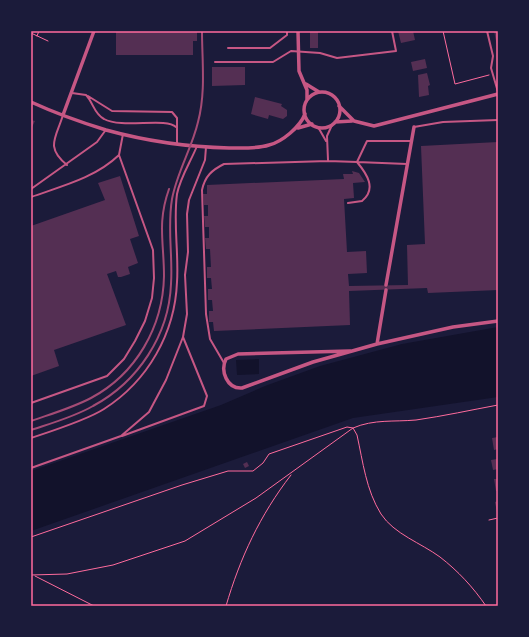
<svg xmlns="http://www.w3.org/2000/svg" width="529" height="637" font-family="Merriweather,serif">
<rect width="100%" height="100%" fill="#1b1b3a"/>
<path fill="#12122b" d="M498,327V397L353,418L31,531V471L221,405L265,386L320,366L402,344Z
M259,359V374L237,375L236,360Z"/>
<path fill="#542f53" d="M116,31H193L197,32V41H193V55H116Z
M310,31H318V48H310Z
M398,31H413L415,40L401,43Z
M494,31H498V46H497Z
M425,59L427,68L413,71L411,62Z
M212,67H245V85L212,86Z
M427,73L430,85L428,86L429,95L419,97L418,75Z
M255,97L282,104L281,106L287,110V116L283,119L269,115L268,119L251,114Z
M31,120L35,121L32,127L31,126Z
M498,142V290L428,293L427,288L349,291L350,325L214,331L213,322H209V311H213L212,300H208V289H212L211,278H207V267H211L210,249H206L205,238H209V227H205L204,216H208V205H204L203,194H207V185L344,179L343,174H353L352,171L359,173L365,182L353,183L354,198L344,199L347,252L366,251L367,273L348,274L349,286L408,285L407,245L425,244L421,146Z
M120,176L139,236L130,239L138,263L128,267L130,274L121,277H118L116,271L107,274L126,325L54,350L59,366L31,376V226L105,200L98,183Z
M498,437V449L494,450L492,438Z
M497,459L498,469L493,470L491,460Z
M247,462L249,466L245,468L243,464Z
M494,479H498V491H496Z
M498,501V512H497L495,502Z"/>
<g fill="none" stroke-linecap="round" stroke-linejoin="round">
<path stroke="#ff6b9d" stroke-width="1" d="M443,31L455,84L489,75
M31,33L48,41
M37,36L39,31
M489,520L498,518
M31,537L182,485L228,471H253L263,463L269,454L347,427L353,428L357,435C363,462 366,490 381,514C394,534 421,543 440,557C458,571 473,587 486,606
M31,575L67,574L113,565L185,541L256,498L353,428C374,419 394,422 416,420C444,416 471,410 498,405
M35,576L94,606
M226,606C240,558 260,515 291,475"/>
<path stroke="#c65784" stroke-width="2" d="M487,31L493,56L491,68L498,92
M228,48H270L287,35V31
M215,62H273L291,51L320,53L337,58L396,51L392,31
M72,93L86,95C93,102 94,114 104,119C122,129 166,117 176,127
M88,96L112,111L172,112L177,118V144
M63,115C56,138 45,147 67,165
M318,127L326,141
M414,127L443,122L498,120
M328,160L327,136L332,125
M31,189L97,142L105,131
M31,197C62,186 95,178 119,155
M348,203L362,201C377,189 367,174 357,162L407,164
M224,363L210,339L206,314L202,190C205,176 212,170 224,164L328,161L357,162L367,141H411
M31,403L107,376L124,359L135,341L145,321L152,298L154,278L153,250L119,155L123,134
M122,436L204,406L207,396L183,337
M31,438C52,431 87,420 104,409C148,381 175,333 177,282C179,253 173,223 177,194C180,178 191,161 197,146
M31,468L121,436L149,412L166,380L183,337L187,314L185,275L188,252L187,214L189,200L205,160L206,147"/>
<path stroke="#c65784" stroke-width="3.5" d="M298,31L299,71L307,90V100
M306,84L319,92
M304 110a18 18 0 1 1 36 0a18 18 0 1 1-36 0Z
M31,102C55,113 80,122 106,130C146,141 187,147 229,148C242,148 257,149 269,145C282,142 300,127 305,114
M339,106L354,121L374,126L498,94
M63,115L94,31
M335,122L352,121
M298,128L312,124
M386,285L414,127
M377,344L453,327L498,321
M350,351L238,354L226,359C220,371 227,389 242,388L313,362L377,344L386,290"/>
<path stroke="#a44b75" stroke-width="2" d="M31,421C51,414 72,408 91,398C136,374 163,327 164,276C164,242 157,223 169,189
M31,430C52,423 74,417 93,406C138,382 169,335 171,284C173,255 167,229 172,199C177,172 192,148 198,122C206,92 202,61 202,31"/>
</g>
<rect width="529" height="637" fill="none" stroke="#1b1b3a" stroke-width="64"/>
<rect x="32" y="32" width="465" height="573" fill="none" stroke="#ff6b9d" stroke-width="1.5"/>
</svg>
